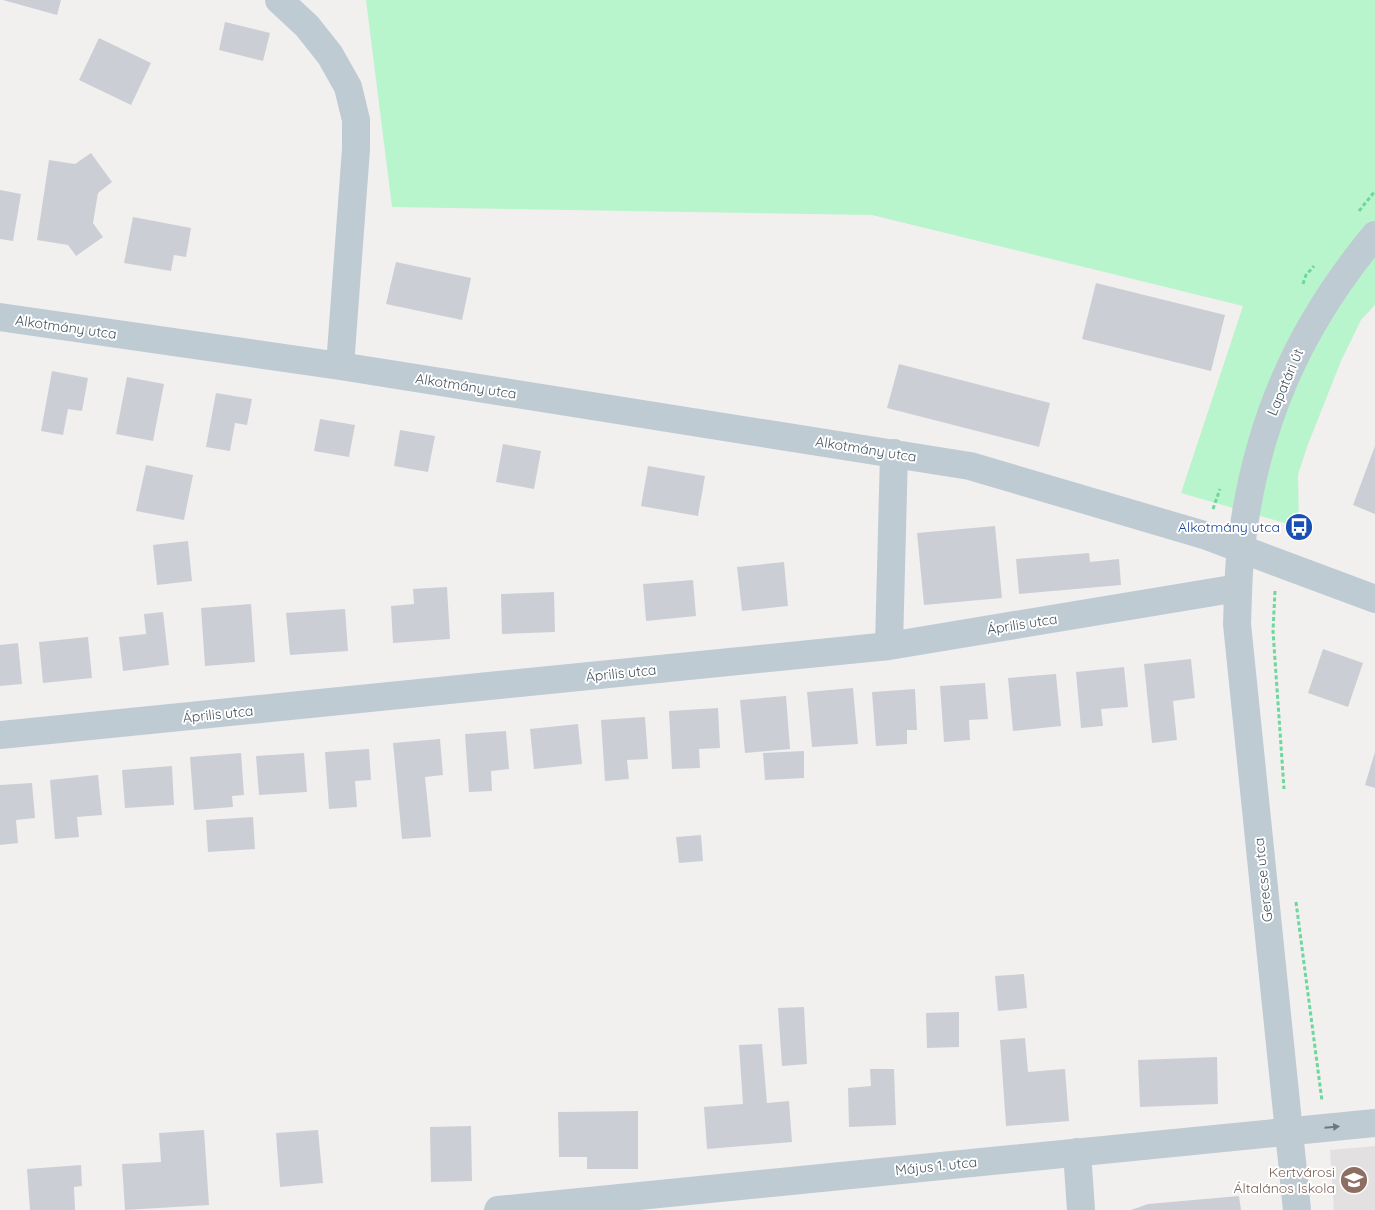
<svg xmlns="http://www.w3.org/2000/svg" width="1375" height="1210" font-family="Quicksand,sans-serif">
<rect width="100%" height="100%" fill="#f2efef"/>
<path fill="#e3e0e1" d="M1375,1146V1210H1334L1330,1150Z"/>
<path fill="#b9f5cc" d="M366,0H1375V305L1361,320L1341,361L1307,447L1298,475L1299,527L1181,493L1243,306L872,215L392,207Z"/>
<path fill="#cbcfd5" d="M3,0H61L57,15Z
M225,22L270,33L263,61L219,50Z
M99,38L151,63L131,105L79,80Z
M91,153L112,182L98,193L93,223L103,237L76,256L68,245L37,240L49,160L75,164Z
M0,190L21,194L13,241L0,239Z
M133,217L191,228L186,257L174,255L171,271L124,263Z
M396,262L471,278L462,320L386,304Z
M1096,283L1225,315L1211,371L1082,339Z
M899,364L1050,403L1039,447L887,408Z
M52,371L88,378L82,411L68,409L63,435L41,431Z
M127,377L164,384L153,441L116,434Z
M216,393L252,399L247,425L235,423L230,451L206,447Z
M320,419L355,425L349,457L314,451Z
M400,430L435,436L428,472L394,466Z
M503,444L541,451L534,489L496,482Z
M1375,446V514L1353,505Z
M146,465L193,475L184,520L136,511Z
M648,466L705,476L698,516L641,506Z
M995,526L1002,598L924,605L917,533Z
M188,541L192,581L157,585L153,545Z
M1089,553L1090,562L1119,559L1121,585L1019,594L1016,559Z
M784,562L788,606L742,611L737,567Z
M693,580L696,616L646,621L643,584Z
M447,587L450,639L393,643L391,606L414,604L413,589Z
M554,592L555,632L502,634L501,594Z
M251,604L255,662L205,666L201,608Z
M345,609L348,651L290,655L286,613Z
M163,612L169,665L123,671L119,637L146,634L144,614Z
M88,637L92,678L43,683L39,642Z
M18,643L22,684L0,686V645Z
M1323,649L1363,663L1348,707L1308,693Z
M1191,659L1195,698L1173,701L1177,740L1152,743L1144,664Z
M1124,667L1128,707L1101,709L1103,726L1081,728L1076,672Z
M1056,674L1061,726L1013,731L1008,678Z
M985,683L988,719L969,720L970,740L944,742L940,686Z
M853,688L858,744L812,747L807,692Z
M915,689L917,730H907V744L876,746L872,692Z
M786,696L790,749L745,753L740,700Z
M718,708L720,748L699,749L700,768L672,769L669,711Z
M645,717L648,759L627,760L629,779L605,781L601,720Z
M578,724L582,764L534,769L530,729Z
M506,731L509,769L491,771L492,791L469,792L465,734Z
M440,739L443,775L425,777L431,837L402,839L393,743Z
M369,749L371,780L355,781L357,807L329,809L325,752Z
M804,751V778L765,780L763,753Z
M1375,752V788L1365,785Z
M241,753L244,795L232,796L233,807L194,810L190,757Z
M304,753L307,792L259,795L256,756Z
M172,766L174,805L125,808L122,770Z
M98,775L102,815L77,817L79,837L55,839L50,780Z
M32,783L35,818L16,820L18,843L0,845V785Z
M253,817L255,849L208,852L206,820Z
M701,835L703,861L679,863L676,837Z
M1024,974L1027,1008L998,1011L995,976Z
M804,1007L807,1064L782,1066L778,1008Z
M959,1012V1047L927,1048L926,1013Z
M1025,1038L1028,1072L1065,1069L1069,1121L1006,1126L1000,1040Z
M762,1044L767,1103L789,1101L792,1142L707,1149L704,1107L743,1104L739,1045Z
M1217,1057L1218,1104L1140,1107L1138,1060Z
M870,1069H894L896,1125L849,1127L848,1088L871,1086Z
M638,1111V1169H587V1157H559L558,1112Z
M471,1126L472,1181L431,1182L430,1127Z
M204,1130L209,1205L125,1210L122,1164L161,1162L159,1133Z
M318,1130L323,1183L280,1187L276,1133Z
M81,1165L82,1186L74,1187L75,1210H30L27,1169Z
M1239,1196L1241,1210H1131L1148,1204Z"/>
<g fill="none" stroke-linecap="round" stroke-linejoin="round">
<path stroke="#6dd79c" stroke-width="3" stroke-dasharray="4 2.5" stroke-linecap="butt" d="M1359,211L1375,191
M1303,284L1306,275L1314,266
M1213,509L1220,489
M1275,591L1273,631L1284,789
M1296,902L1322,1101"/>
<path stroke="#becbd3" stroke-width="28" d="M279,0L307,26L330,55L348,87L356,120V149L340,366
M0,317L340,366L970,466L1204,535L1375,599
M889,646L894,453
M0,735L889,646L1238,588
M1077,1152L1081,1210
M498,1210L1375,1123
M1297,1210L1237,624C1238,599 1238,573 1241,548C1255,426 1297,329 1375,235"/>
</g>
<defs><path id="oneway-solid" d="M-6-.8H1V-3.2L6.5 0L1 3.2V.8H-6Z" transform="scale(1.25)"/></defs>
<use fill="#697882" href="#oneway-solid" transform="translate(1332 1127) rotate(-5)"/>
<defs>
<symbol id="bus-disc" viewBox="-11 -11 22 22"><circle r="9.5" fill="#1a4fb4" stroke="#fff"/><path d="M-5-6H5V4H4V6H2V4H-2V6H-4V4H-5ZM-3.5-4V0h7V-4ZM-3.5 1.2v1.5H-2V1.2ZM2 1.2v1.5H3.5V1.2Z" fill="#fff"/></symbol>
<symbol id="school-disc" viewBox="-11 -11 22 22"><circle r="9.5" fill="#8d6e63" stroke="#fff"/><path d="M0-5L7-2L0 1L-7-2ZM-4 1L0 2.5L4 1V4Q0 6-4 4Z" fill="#fff"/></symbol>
</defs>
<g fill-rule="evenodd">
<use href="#bus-disc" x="1283" y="511" width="32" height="32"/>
<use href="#school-disc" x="1338" y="1164" width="32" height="32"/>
</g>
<g text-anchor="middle" stroke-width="4" stroke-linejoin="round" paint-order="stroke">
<g font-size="14" fill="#45545f" stroke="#fff">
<text transform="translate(66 327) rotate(8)" y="5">Alkotmány utca</text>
<text transform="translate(1285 382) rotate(-67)" y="5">Lapatári út</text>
<text transform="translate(466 386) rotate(9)" y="5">Alkotmány utca</text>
<text transform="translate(866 449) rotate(9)" y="5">Alkotmány utca</text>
<text transform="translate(1022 624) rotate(-9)" y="5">Április utca</text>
<text transform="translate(621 673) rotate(-6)" y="5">Április utca</text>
<text transform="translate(218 714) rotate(-6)" y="5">Április utca</text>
<text transform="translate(1263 880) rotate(-96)" y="5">Gerecse utca</text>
<text transform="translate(936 1166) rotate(-6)" y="5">Május 1. utca</text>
</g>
<g font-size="14" fill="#164399" stroke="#fff" text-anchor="end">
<text x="1280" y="532">Alkotmány utca</text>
</g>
<g font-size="14" fill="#785e54" stroke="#fff" text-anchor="end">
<text x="1335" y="1177">Kertvárosi<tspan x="1335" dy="16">Általános Iskola</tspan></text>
</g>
</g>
</svg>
